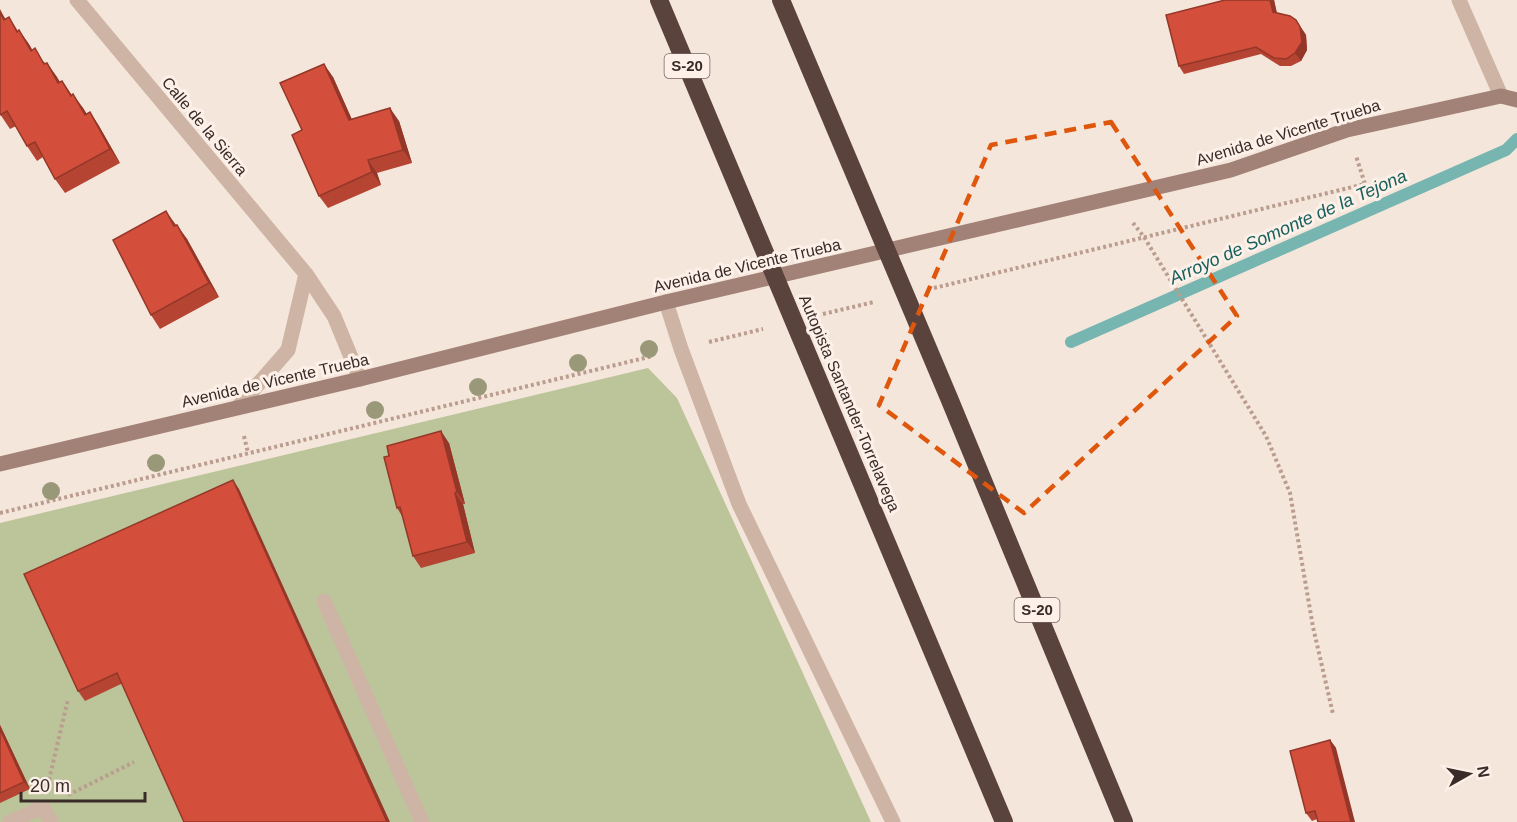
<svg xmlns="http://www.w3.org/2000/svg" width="1517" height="822" font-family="Arial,sans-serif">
<rect width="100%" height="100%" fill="#f5e6db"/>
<path fill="#bbc599" d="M648,368L677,398L871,822H0V523Z"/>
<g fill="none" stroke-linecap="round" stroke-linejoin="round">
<path stroke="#77b5b1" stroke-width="12" d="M1071,342L1506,150L1517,139"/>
<path stroke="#ba9d8f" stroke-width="4" stroke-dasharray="3 3" stroke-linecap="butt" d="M1133,223L1144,237L1266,436L1290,493L1313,627L1333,714
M934,288L1365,184L1356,156
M823,314L874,302
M709,342L763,329
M244,436L248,453
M0,513L653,356
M49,780L68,699
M68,795L134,762"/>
<path stroke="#ceb4a5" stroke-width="15" d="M324,601L422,822
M10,822L43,807L51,822"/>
<path stroke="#ceb4a5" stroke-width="15" d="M77,0L306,274L334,316L360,379
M1459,0L1501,96
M666,302L681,349L739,504L893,822
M238,407L288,350L306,274"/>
<path stroke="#a28276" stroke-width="15" d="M0,464L360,379L666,302L1231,170L1347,130L1501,96L1517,100"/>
<path stroke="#5b433d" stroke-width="18" d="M659,0L1004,822
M781,0L949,398L1124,822"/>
</g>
<g fill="#999979">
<circle cx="649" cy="349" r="9"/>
<circle cx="578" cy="363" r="9"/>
<circle cx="478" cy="387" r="9"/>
<circle cx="375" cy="410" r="9"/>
<circle cx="156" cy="463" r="9"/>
<circle cx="51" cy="491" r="9"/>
</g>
<path fill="#b54433" d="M1225,0H1274L1277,13L1296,20L1306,35L1307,50L1301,61L1291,66H1280L1261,54L1184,74L1179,66Z
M9,17L18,31L19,30L32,50L45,63H47L60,82L62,81L72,95L83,108L87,114L90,112L99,126L120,163L65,193L55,179L43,157L37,161L27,146L16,126L10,129L0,114L6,19Z
M333,77L352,120L399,121L412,163L377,173L381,185L328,208L319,196Z
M176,225L187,239L219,297L160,329L151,315Z
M449,443L465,504H463L475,553L421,568L413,556L402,516L397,508Z
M239,489L121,684L85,701L78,691Z
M0,725L30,789L0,803Z
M1330,740L1336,748L1317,819L1312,821L1306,813Z"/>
<path fill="#943729" d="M1270,0H1274L1278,19L1273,12Z
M0,9L2,13L14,34L4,20L0,12Z
M1296,20L1306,35L1307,50L1301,61L1295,53Z
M19,30L29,44L41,65L31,51Z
M47,63L57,77L68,97L58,83Z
M324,64L333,77L358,133L349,120Z
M73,94L83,108L95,129L85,115Z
M390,108L399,121L412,163L403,150Z
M90,112L99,126L120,163L110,149Z
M368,160L377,173L381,185L372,172Z
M166,211L176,225L174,226Z
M177,225L187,239L219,297L209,283Z
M441,431L449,443L465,504L457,492Z
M233,480L239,489L390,822H387Z
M455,493L463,504L475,553L467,542Z
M0,725L30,789L24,782L0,729Z
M1330,740L1336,748L1355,822H1351Z"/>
<path fill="#d34f3b" stroke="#943729" stroke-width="1.5" d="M1225,0H1270L1273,12L1290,16L1296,20L1300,27L1302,42L1295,53L1286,59L1274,58L1256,47L1179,66L1166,15Z
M0,12L4,20L9,17L17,32L19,30L31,51L35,48L44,64L47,63L58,83L62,81L71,96L73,94L85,115L90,112L110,149L55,179L35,142L27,146L7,111L0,115Z
M324,64L349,120L390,108L403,150L368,160L372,172L319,196L292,135L302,130L280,83Z
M166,211L174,226L177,225L209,283L151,315L113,240Z
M441,431L457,492L455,493L467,542L413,556L400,507L397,508L384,457L389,456L387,446Z
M233,480L387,822H184L117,673L78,691L24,574Z
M0,729L24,782L0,793Z
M1330,740L1351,822H1318L1315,811L1306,813L1290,751Z"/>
<path fill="none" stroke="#df570d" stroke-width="4.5" stroke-dasharray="12 8" stroke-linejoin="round" d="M1111,122L1237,316L1024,513L879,405L991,145Z"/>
<g text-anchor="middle" stroke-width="6" stroke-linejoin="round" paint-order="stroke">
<g fill="#fcf0e8" stroke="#746661" stroke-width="1.5">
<rect x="664.5" y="54" width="45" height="24" rx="4.5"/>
<rect x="1014.5" y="598" width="45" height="24" rx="4.5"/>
</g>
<g font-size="15" font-weight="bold" fill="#392b27">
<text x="687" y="71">S-20</text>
<text x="1037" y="615">S-20</text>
</g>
<g font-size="16" fill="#392b27" stroke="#fcf0e8">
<text transform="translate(205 126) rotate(50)" y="6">Calle de la Sierra</text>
<text transform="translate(1288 132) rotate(-17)" y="6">Avenida de Vicente Trueba</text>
<text transform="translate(747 265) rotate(-13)" y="6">Avenida de Vicente Trueba</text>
<text transform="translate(275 380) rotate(-13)" y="6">Avenida de Vicente Trueba</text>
<text transform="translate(850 403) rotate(67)" y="6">Autopista Santander-Torrelavega</text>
</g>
<g font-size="18" font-style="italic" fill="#18605c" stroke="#fcf0e8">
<text transform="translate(1288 227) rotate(-24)" y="6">Arroyo de Somonte de la Tejona</text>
</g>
</g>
<g transform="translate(1469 774) rotate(81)" stroke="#fcf0e8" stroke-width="4.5" paint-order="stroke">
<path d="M0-4.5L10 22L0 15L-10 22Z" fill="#392b27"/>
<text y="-9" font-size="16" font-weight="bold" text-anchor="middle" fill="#392b27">N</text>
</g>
<path d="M21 792v9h124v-9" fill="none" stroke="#392b27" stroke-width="3"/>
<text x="30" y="792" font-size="18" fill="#392b27" stroke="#fcf0e8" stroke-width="4.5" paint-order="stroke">20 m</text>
</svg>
